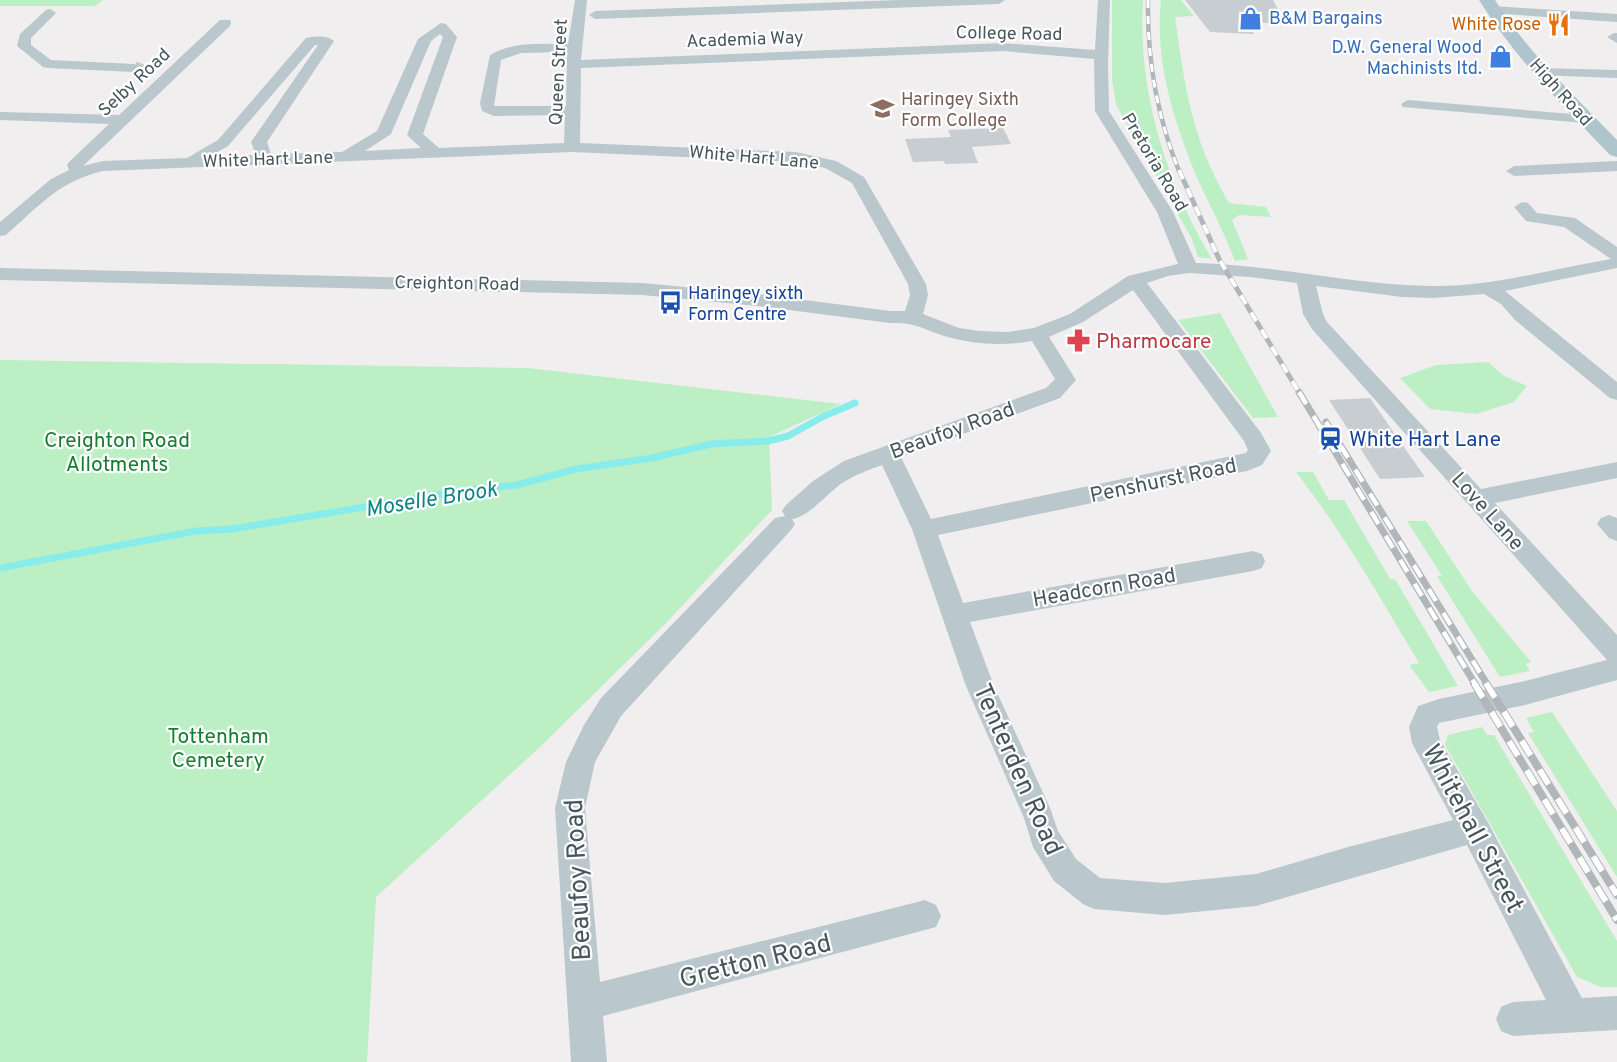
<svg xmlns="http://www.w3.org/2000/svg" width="1617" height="1062" font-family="Overpass,sans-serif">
<rect width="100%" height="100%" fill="#f1eeef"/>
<path fill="#bcefc4" d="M0,0H103L95,6H0Z
M1112,0H1143C1137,89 1166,183 1212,259L1198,257L1192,239L1116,105L1112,79Z
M1161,0H1181L1194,16L1175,17C1185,89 1192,140 1229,203L1266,207L1271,217L1239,215L1232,220L1248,259L1235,261C1225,234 1211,208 1199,182C1175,126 1154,61 1161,0Z
M1220,313L1278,417L1253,418L1178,320Z
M0,360L528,368L841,404L769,437L772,510L666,623L539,748L376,897L367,1062H0Z
M1488,362L1504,376L1527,386L1514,402L1476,414L1430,409L1400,378L1436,365Z
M1296,472H1313L1329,500H1344L1390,579H1395L1458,686L1429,692L1409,665L1419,663C1380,597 1343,533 1296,472Z
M1407,521H1426L1472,591L1531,662L1526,664L1530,671L1500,677L1437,576H1442Z
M1552,712L1617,811V877L1528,733L1534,732L1526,718Z
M1482,727L1487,735H1494L1617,941V987H1601L1577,977L1445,745L1448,735Z"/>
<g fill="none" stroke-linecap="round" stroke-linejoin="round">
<path stroke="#88edea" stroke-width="7" d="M0,568L196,531L232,529L467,490L517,485L576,469L652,458L711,444L768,441L788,436L824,416L855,403"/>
</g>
<path fill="#c8cdd1" d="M1185,0H1273L1286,24L1248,22L1254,34L1210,32Z
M1003,128L1011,144L972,147L978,163L945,164L944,161L913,162L905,139L951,137L948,130Z
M1370,398L1401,443L1425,477L1380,479L1329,400Z"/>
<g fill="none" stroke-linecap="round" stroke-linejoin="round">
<path stroke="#c6c8ca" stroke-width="14" stroke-dasharray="14 7" stroke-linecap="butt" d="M134,68L143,72"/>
<path fill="#bac7cc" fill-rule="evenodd" d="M575,0H587L581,60L1003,43L1095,50L1098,0H1110L1108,63L1109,111L1173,212L1196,263C1275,265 1352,285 1431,286C1492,287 1551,269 1611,259L1564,227L1526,221L1514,207L1522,202L1528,203L1537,213L1575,218L1617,247V268L1505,291L1617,382V400L1610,398L1515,320L1501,304L1484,294L1433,298L1402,297L1316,286L1323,314L1327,322L1481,489L1617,462V478L1495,503L1617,635V680L1525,705L1439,723L1437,727L1440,740L1486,819L1582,998L1617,996V1030L1513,1036L1501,1031L1496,1019L1501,1007L1513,1002L1546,1000L1467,845L1256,906L1165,915L1094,909L1083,904L1054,881L1033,847L1024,818L966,686L912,529L882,465C868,470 855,475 842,483C828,493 807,518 792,519L795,524L791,530L621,716L595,762L585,808L600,982L925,900L936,905L941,916L936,927L603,1016L607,1062H571L555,808L566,762L584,725L601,698L775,518L785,516L782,511L786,505L813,481L844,461L1046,388L1055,379L1032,341C1004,346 975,345 948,337C923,330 918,322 890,323L758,306L642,295L0,280V268L642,283L758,294L890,311H905L910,295L908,284L852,183L825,168L796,162L572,152L103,171C59,181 39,206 6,235L0,236V222L51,179L69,170L67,165L69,162L109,124L0,120V112L119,115L220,20H230L231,23L230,26L83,166L103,161L187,158L218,140L306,38C314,36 328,35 334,41L267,142L271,154L342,152L377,131L418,39L441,23L446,24L457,37L423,134L439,148L564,143L565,115L494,116L482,111L480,103L490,55C513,41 542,44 568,44ZM440,34L443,37L407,135L421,148L365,151L391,134L431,41ZM315,45H318L251,142L256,155L209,157L228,146ZM1003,51L1094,59L1095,111L1157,212L1178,264L1128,276L1070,314L1034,328L1008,332L979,331L959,328L923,314L928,295L926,284L864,177L836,161L796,152L580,143L581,68ZM567,52L566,106H494L501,60L521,53ZM1189,273L1250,277L1297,283L1303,314L1312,329L1607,660L1525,681L1439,699L1418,706L1409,727L1412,743L1453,820L1348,847L1256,874L1165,883L1100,878L1076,859L1058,831L1050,808L994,686L970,622L1253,571L1262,568L1265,561L1262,554L1253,551L963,603L938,535L1247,471L1262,465L1271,451L1261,433L1147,283L1168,276ZM1133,290L1244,441L1248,450L1246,453L931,519L901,457L1060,398L1076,380L1049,337L1083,322Z
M899,0H1005L999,4L595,19L589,15L595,11Z
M1493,6L1617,14V22L1489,13L1487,10Z
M50,9L56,13L31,38V45L51,60L134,64L141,68L134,72L48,68L43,67L17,46L20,34L46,10Z
M1614,33H1617V43L1607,37Z
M1541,68L1617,70V78L1536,75L1534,72Z
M1408,100L1584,115L1591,119L1584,123L1403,107L1401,104Z
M1617,161V171L1514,176L1506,171L1514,166Z
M1609,515L1617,518V541L1609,538L1597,524L1601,518Z"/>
<path fill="#aec5ce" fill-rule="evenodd" d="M1479,0H1495C1528,53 1574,95 1617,140V157L1610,155C1563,106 1515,58 1479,0Z"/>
<defs>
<path id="rail-far3" d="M1148,0C1147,60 1157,116 1179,171"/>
<path id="rail-far2" d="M1179,170L1219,259L1300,394"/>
<path id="rail-far1" d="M1299,392L1475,684
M1326,422L1487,684"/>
<path id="rail" d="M1474,683L1617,920
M1486,683L1617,895"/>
</defs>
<use href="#rail-far3" stroke="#b0b6b9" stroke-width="4.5"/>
<use href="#rail-far2" stroke="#b0b6b9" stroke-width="5"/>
<use href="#rail-far1" stroke="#b0b6b9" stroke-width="7"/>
<use href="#rail" stroke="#b0b6b9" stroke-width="8"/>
<use href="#rail-far3" stroke="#fff" stroke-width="3" stroke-dasharray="8" stroke-linecap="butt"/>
<use href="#rail-far2" stroke="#fff" stroke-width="4" stroke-dasharray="10" stroke-linecap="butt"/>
<use href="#rail-far1" stroke="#fff" stroke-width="4.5" stroke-dasharray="14" stroke-linecap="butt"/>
<use href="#rail" stroke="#fff" stroke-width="6" stroke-dasharray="17" stroke-linecap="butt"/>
</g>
<defs>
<symbol id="shop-bare" viewBox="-9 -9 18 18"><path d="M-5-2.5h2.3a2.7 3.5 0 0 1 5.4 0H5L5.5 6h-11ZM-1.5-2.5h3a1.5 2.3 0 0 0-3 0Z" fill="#3f7fe0" stroke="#fff" stroke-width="2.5" paint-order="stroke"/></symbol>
<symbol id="restaurant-bare" viewBox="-9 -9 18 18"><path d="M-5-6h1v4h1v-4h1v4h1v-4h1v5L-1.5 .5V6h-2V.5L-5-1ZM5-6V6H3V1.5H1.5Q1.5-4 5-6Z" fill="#e8710a" stroke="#fff" stroke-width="2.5" paint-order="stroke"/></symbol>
<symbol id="university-bare" viewBox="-9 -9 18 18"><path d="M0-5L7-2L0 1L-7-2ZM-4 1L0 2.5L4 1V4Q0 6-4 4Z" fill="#8d6e63" stroke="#fff" stroke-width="2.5" paint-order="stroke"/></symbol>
<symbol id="bus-bare" viewBox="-9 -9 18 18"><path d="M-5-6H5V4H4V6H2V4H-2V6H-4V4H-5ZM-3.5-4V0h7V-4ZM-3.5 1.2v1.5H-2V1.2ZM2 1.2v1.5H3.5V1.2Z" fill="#1a4fb4" stroke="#fff" stroke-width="2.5" paint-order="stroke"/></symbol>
<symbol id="pharmacy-bare" viewBox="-9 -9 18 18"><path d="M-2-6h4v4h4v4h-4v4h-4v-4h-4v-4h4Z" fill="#e0444e" stroke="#fff" stroke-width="2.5" paint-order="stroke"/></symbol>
<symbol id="station-bare" viewBox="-9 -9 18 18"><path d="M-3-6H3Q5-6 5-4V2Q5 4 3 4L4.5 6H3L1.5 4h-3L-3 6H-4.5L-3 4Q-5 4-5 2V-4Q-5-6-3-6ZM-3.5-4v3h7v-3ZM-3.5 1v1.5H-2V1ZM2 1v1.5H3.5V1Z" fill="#1a4fb4" stroke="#fff" stroke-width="2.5" paint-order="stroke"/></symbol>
</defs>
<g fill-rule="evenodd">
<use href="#shop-bare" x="1234" y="2" width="33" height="33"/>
<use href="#restaurant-bare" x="1542" y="8" width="33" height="33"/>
<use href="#shop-bare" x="1484" y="40" width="33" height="33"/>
<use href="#university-bare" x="866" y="92" width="33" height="33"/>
<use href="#bus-bare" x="654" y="286" width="33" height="33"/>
<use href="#pharmacy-bare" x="1062" y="324" width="33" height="33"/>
<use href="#station-bare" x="1314" y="422" width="33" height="33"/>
</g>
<g text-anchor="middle" stroke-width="4.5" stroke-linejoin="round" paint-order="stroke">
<g font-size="18" fill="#366cbe" stroke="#fff" text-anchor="start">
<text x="1269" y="24">B&amp;M Bargains</text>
<text x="1482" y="53" text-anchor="end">D.W. General Wood<tspan x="1482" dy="21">Machinists ltd.</tspan></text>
</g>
<g font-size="18" fill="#c56008" stroke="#fff" text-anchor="end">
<text x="1541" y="30">White Rose</text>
</g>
<g font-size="18" fill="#46575c" stroke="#fff">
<text transform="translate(1009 33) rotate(1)" y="6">College Road</text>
<text transform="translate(745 39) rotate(-2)" y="6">Academia Way</text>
<text transform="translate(558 72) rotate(-87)" y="6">Queen Street</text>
<text transform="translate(134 82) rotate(-43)" y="6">Selby Road</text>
<text transform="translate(1561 92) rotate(48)" y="6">High Road</text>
<text transform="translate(754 157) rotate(5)" y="6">White Hart Lane</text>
<text transform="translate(268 159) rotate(-2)" y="6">White Hart Lane</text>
<text transform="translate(1155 162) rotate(59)" y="6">Pretoria Road</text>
<text transform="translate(457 283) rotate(1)" y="6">Creighton Road</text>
</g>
<g font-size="18" fill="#785e54" stroke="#fff" text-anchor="start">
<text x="901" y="105">Haringey Sixth<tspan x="901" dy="21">Form College</tspan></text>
</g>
<g font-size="18" fill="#164399" stroke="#fff" text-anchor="start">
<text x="688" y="299">Haringey sixth<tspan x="688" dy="21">Form Centre</tspan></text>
</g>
<g font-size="21" fill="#be3a42" stroke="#fff" text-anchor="start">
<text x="1096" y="348">Pharmocare</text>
</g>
<g font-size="21" fill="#46575c" stroke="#fff">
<text transform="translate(952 430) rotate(-20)" y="7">Beaufoy Road</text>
<text transform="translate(1163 480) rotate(-12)" y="7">Penshurst Road</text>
<text transform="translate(1488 511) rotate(48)" y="7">Love Lane</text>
<text transform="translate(1104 587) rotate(-10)" y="7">Headcorn Road</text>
</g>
<g font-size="21" fill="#164399" stroke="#fff" text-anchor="start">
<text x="1349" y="446">White Hart Lane</text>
</g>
<g font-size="21" fill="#167e32" stroke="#fff">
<text x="117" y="447">Creighton Road<tspan x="117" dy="24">Allotments</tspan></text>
<text x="218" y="743">Tottenham<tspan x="218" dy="24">Cemetery</tspan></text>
</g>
<g font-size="22" font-style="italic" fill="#0c8482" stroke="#fff">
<text transform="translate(431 498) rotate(-9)" y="8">Moselle Brook</text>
</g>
<g font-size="26" fill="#46575c" stroke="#fff">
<text transform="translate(1019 769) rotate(66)" y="9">Tenterden Road</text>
<text transform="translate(1474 828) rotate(62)" y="9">Whitehall Street</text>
<text transform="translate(577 880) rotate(-93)" y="9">Beaufoy Road</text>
<text transform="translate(755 960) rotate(-14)" y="9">Gretton Road</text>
</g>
</g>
</svg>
